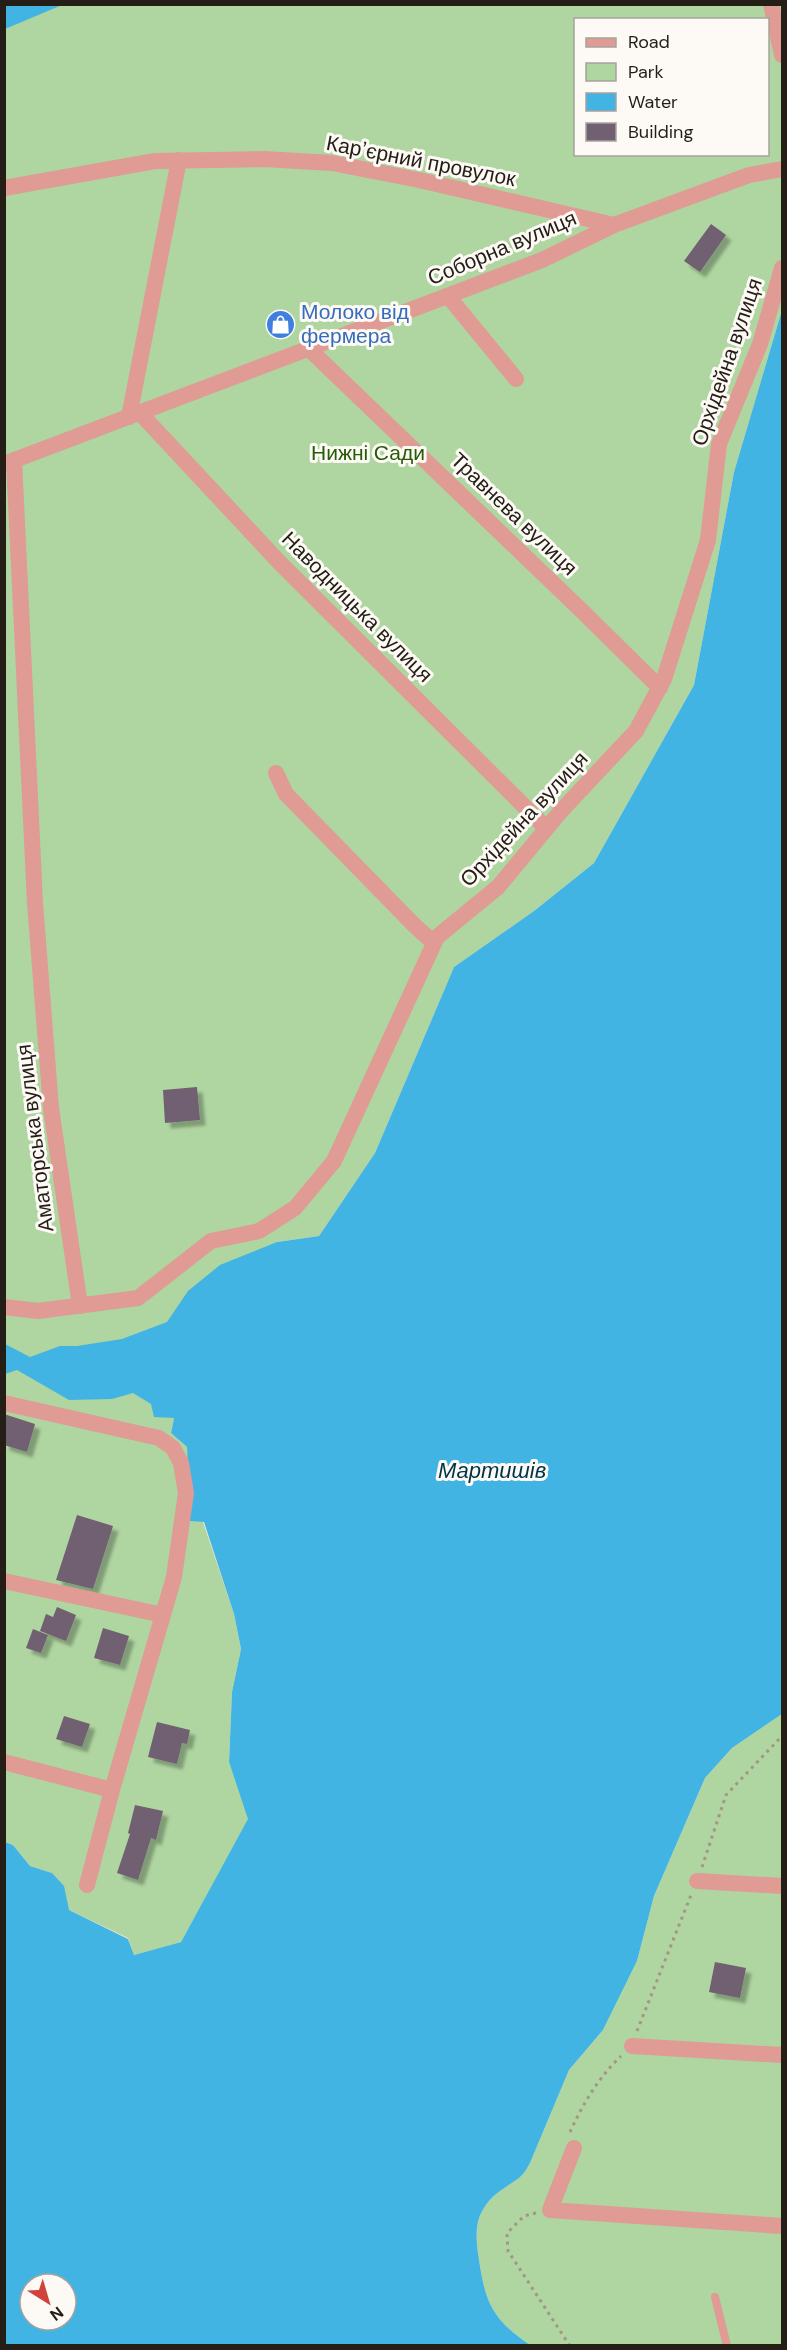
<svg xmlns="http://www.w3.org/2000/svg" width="787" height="2350" font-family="'DM Sans',sans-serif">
<defs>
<filter id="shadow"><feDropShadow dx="5.5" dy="5.5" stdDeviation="1.5" flood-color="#0004"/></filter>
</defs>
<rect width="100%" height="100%" fill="#fcead6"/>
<path fill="#afd5a1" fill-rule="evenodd" d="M4,5H782V310L734,472L694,685L594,863L534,911L454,967L375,1153L319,1236L277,1242L174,1418L171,1433L187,1447L191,1504L203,1522L234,1614L241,1649L232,1692L229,1762L249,1819L181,1942L134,1955L128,1938L69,1910L52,1873L30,1866L13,1845L5,1842ZM576,20H768V154H576Z
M782,1714V2345H530C489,2317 485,2300 478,2253C476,2238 475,2221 484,2208C492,2194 507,2187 519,2178C524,2174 527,2168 530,2163L569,2070L603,2030L637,1961L654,1896L705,1778L732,1748Z"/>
<path fill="#42b4e4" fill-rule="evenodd" d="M5,4H62V5L5,29Z
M782,310V1714L732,1748L705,1778L654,1896L637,1961L603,2030L569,2070L530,2163C527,2168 524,2174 519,2178C507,2187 492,2194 484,2208C475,2221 476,2238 478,2253C485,2300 489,2317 530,2345H5V1842L13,1845L30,1866L52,1873L64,1886L69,1910L128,1939L134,1955L181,1942L248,1819L229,1762L232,1692L241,1649L234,1614L204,1522L190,1521L187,1447L171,1433L174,1418L154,1417L151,1404L133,1393L112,1399L69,1400L17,1370L5,1374V1344L30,1357L60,1346H77L122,1339L167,1322L188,1291L220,1265L277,1242L319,1236L375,1153L454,967L534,911L594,863L694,685L734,472ZM30,2284H66V2320H30Z"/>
<path fill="#706071" filter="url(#shadow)" d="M711,224L726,235L700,272L684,261Z
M197,1087L200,1120L165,1123L163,1090Z
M4,1414L35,1424L27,1452L4,1445Z
M77,1515L113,1526L93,1589L56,1580Z
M57,1607L76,1615L66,1641L40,1631L46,1614L53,1617Z
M103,1628L129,1636L120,1665L94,1658Z
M33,1629L48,1635L41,1653L26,1648Z
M64,1716L90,1724L82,1747L56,1739Z
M157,1722L190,1730L187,1744L182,1743L177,1764L148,1757Z
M135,1805L163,1811L156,1840L151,1838L138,1880L117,1873L130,1834L128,1833Z
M715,1962L746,1968L740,1998L709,1992Z"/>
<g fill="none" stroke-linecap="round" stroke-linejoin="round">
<path stroke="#a39587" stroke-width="3" stroke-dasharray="3 4.5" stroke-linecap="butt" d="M702,1867L726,1795L782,1736
M637,2031L691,1895
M570,2132C583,2104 598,2078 621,2056
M536,2213L524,2216L507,2233L508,2251L570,2346"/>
<path stroke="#df9b94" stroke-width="8" d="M715,2297L727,2346"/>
<path stroke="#df9b94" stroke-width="16" d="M771,4L782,55
M4,188L155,161L264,159L332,163L419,180L614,225
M448,296L516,379
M309,349L582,611L660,688
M140,413L279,562L546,828
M129,417L179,160
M14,460L35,903L51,1108L80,1306
M4,464L542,260L614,225L749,175L782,169
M276,773L286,794L415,926L434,943
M4,1307L38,1311L138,1298L211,1241L259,1231L295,1208L334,1161L437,937L498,887L561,811L636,731L664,679L708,540L719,444L760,344L782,268
M4,1403L159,1438L173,1448L181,1463L186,1493L174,1577L112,1790L87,1885
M4,1581L163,1615
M4,1762L112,1790
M697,1881L782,1886
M632,2046L782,2055
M574,2148L550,2210L782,2226"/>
</g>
<defs>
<symbol id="shop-disc" viewBox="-11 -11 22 22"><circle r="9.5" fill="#3f7fe0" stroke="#fdfaf6"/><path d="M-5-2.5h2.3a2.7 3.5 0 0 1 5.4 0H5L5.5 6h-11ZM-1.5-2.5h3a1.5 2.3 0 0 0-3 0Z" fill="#fff"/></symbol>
</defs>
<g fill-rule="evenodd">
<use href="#shop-disc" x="264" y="308" width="33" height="33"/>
</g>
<g text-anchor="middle" stroke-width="6" stroke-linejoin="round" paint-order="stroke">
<g font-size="21" fill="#251e17" stroke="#fdfaf6">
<text transform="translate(421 161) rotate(11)" y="7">Карʼєрний провулок</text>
<text transform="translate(502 248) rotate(-23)" y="7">Соборна вулиця</text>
<text transform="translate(727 362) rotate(-71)" y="7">Орхідейна вулиця</text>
<text transform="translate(514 514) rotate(44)" y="7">Травнева вулиця</text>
<text transform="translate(357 607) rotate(45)" y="7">Наводницька вулиця</text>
<text transform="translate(524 819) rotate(-47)" y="7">Орхідейна вулиця</text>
<text transform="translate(35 1138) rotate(-97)" y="7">Аматорська вулиця</text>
</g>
<g font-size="21" fill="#366cbe" stroke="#fdfaf6" text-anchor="start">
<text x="301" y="319">Молоко від<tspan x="301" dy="24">фермера</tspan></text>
</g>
<g font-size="21" fill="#285b08" stroke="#fdfaf6">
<text x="368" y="460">Нижні Сади</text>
</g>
<g font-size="22" font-style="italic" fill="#003447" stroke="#fdfaf6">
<text x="492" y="1478">Мартишів</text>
</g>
</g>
<rect width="787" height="2350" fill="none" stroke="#251e17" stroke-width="12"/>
<rect x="574" y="18" width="195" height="138" fill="#fdfaf6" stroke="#a7a29d" stroke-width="1.5"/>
<rect x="586" y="38" width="30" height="9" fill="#df9b94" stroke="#a7a29d" stroke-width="1.5"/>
<text x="628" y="48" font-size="18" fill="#251e17">Road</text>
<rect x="586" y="63" width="30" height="18" fill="#afd5a1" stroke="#a7a29d" stroke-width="1.5"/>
<text x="628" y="78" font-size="18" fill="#251e17">Park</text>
<rect x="586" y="93" width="30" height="18" fill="#42b4e4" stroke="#a7a29d" stroke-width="1.5"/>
<text x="628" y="108" font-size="18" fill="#251e17">Water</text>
<rect x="586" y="123" width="30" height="18" fill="#706071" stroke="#a7a29d" stroke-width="1.5"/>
<text x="628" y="138" font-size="18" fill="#251e17">Building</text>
<g transform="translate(48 2302) rotate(143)"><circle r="28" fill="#fdfaf6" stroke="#a7a29d" stroke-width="1.5"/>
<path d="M0-4.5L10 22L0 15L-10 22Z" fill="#d1433a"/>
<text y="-9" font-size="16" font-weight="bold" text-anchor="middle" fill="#251e17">N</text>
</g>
</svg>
